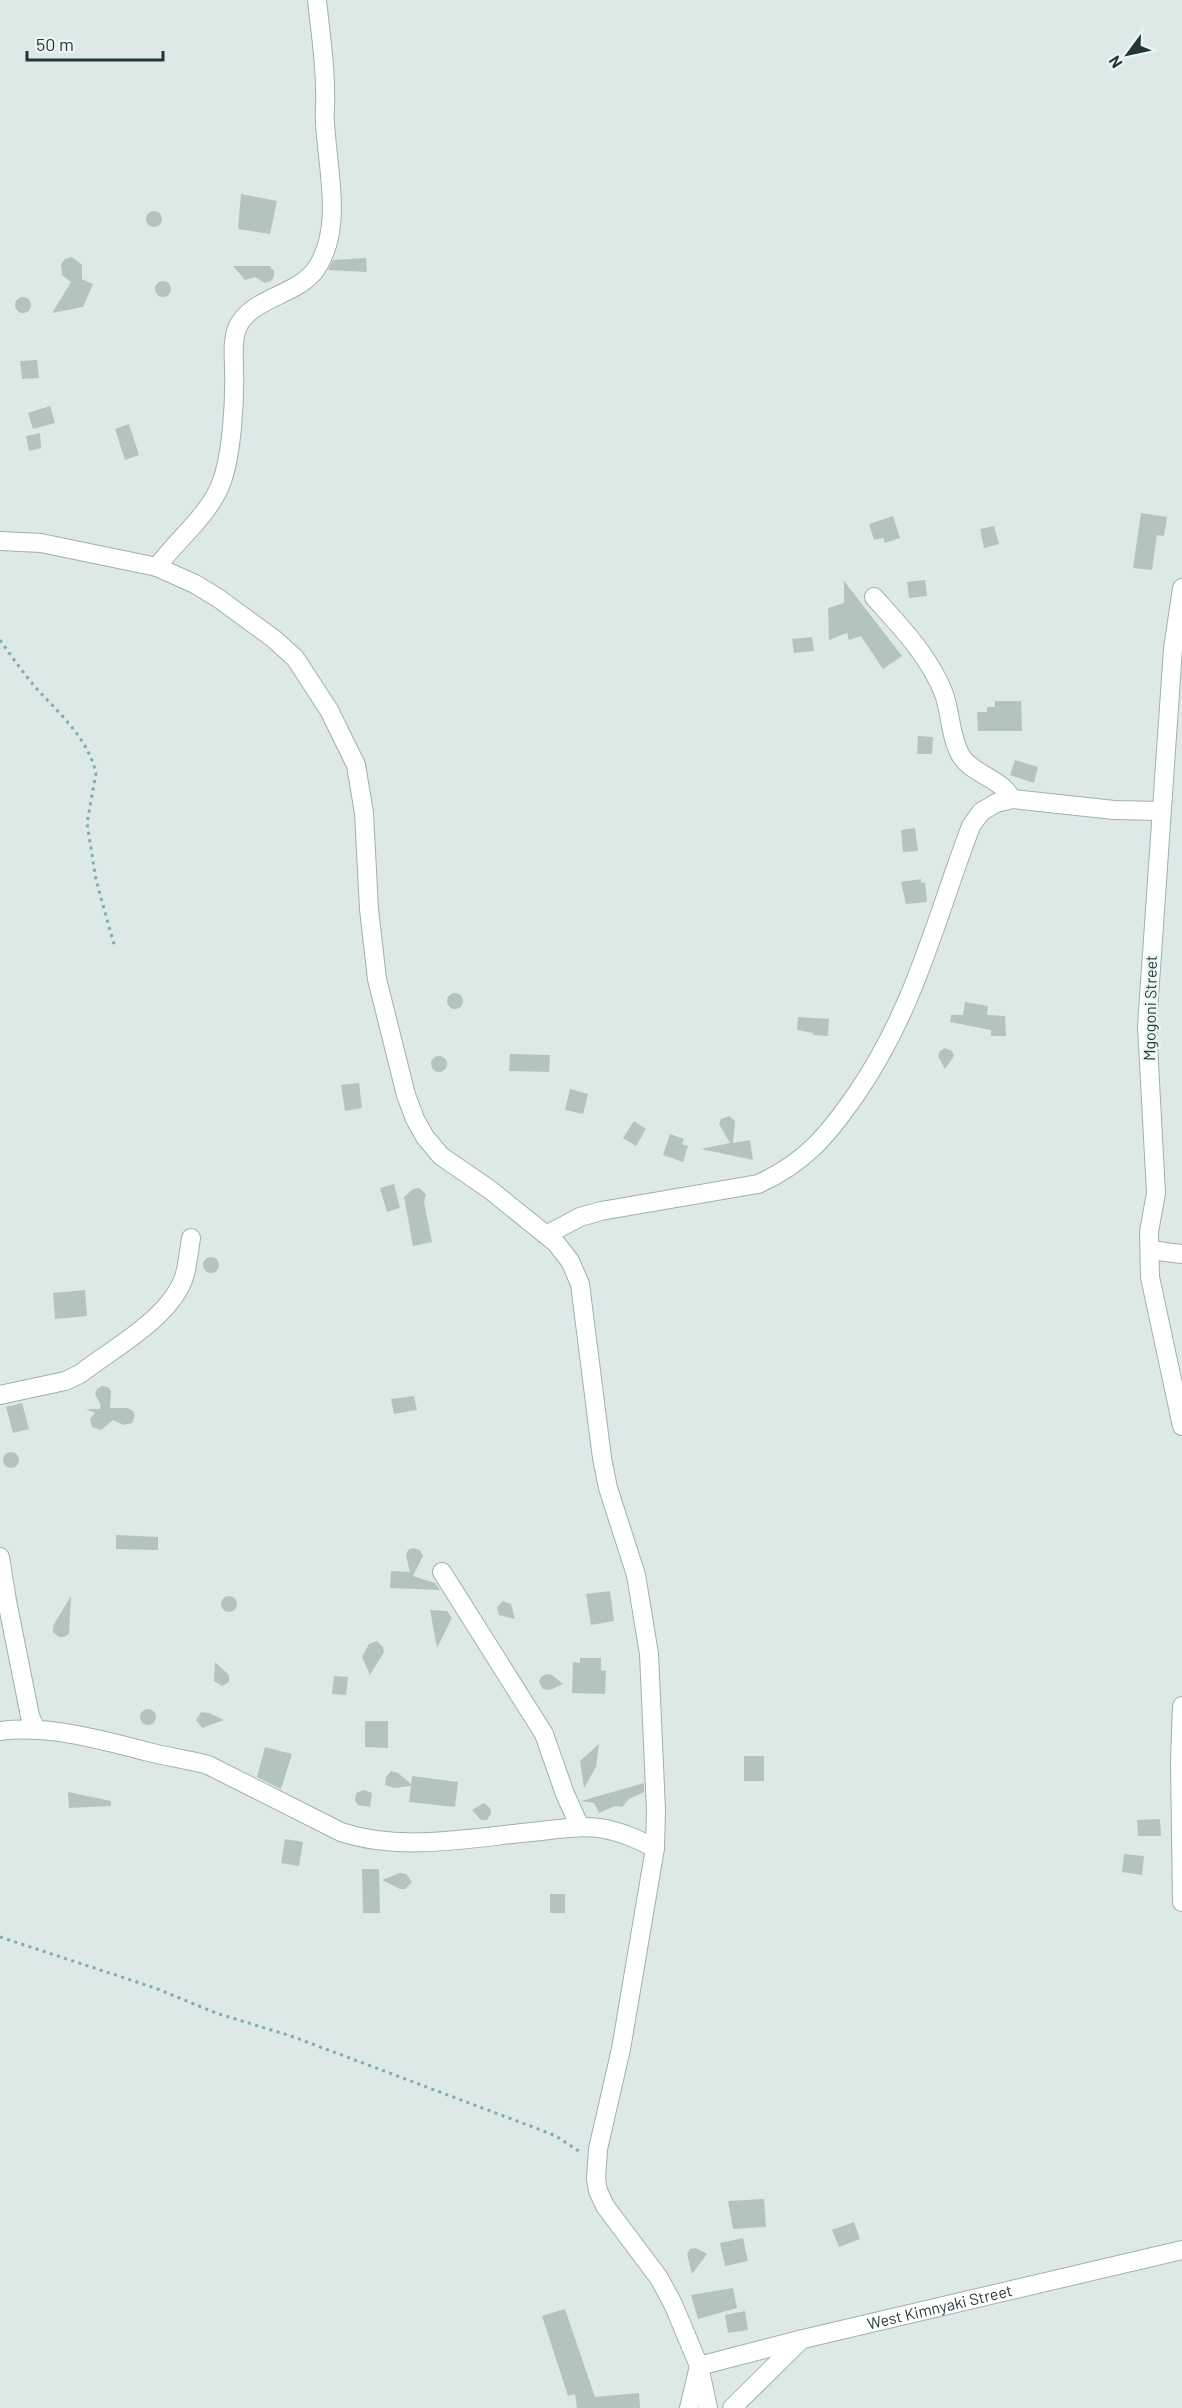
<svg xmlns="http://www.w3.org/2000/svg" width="1182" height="2408" font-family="Barlow,sans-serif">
<rect width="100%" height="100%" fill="#dde9e7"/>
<path fill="#b3c4c0" d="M241,194L277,201L270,234L238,229Z
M146 219a8 8 0 1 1 16 0a8 8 0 1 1-16 0Z
M72,257L82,265V279L93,284L83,307L52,313L71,282L62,275L61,264L65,259Z
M366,258L367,272L328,270L333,260Z
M233,266H272L270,267L274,271V277L271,281L265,283L255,277L245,280Z
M155 289a8 8 0 1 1 16 0a8 8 0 1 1-16 0Z
M15 305a8 8 0 1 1 16 0a8 8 0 1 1-16 0Z
M37,360L39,378L22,379L20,361Z
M50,406L55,423L33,429L28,413Z
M129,424L139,455L125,460L115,429Z
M40,433L41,448L29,451L26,436Z
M1141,513L1167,517L1164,536L1157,535L1152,570L1133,568Z
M893,516L900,538L885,543L883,538L874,540L869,524Z
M994,526L999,544L984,548L980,529Z
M925,580L927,596L909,598L907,582Z
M844,581L902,656L883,669L861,636L849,640L847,633L829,640L828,608L844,603Z
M812,637L814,651L794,653L792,639Z
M995,701H1021L1022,731H978L977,712H987V707H995Z
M918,736L933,737L932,754H917Z
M1015,760L1038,767L1034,783L1010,775Z
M915,828L918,851L903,852L901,830Z
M921,879V883L925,882L927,902L906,904L901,882Z
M447 1001a8 8 0 1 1 16 0a8 8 0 1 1-16 0Z
M965,1002L988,1006L987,1015L1005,1016L1006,1036H991V1030L950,1022L951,1015H963Z
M798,1017L829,1019L828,1036L813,1035V1033L797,1030Z
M945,1048L952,1051L954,1056L945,1069L938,1056L940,1051Z
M510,1054L550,1055L549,1072L509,1071Z
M431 1064a8 8 0 1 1 16 0a8 8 0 1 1-16 0Z
M359,1083L362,1108L345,1111L341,1085Z
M570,1089L588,1094L583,1114L565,1110Z
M729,1116L735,1121L733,1143L750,1140L753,1160L701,1149L730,1143L719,1124L721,1119Z
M634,1121L646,1129L636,1146L623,1138Z
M670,1134L684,1139L682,1144L688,1146L683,1162L663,1155Z
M394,1184L400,1208L387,1212L380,1188Z
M419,1188L426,1194L424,1202L432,1242L413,1246L404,1197L413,1189Z
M203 1265a8 8 0 1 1 16 0a8 8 0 1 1-16 0Z
M85,1290L87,1316L55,1319L53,1293Z
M102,1386L108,1387L111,1391L110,1408H128L133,1411L135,1416L132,1423L124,1425L113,1420L101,1430L92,1427L90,1419L95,1413L86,1409H99L101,1406L95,1394L97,1389Z
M414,1396L417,1410L394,1414L391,1399Z
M22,1403L29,1429L13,1433L6,1407Z
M3 1460a8 8 0 1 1 16 0a8 8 0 1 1-16 0Z
M116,1535L158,1537V1550L116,1549Z
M413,1548L420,1550L423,1556L413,1576L435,1583L440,1590L390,1588L391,1571L410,1572L406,1556L408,1550Z
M610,1591L614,1621L591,1625L586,1594Z
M221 1604a8 8 0 1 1 16 0a8 8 0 1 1-16 0Z
M71,1596L69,1634L64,1637H59L53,1632V1626Z
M503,1601L511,1604L515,1619L499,1615L497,1607Z
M430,1610L447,1611L452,1618L437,1648Z
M377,1641L383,1647L384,1652L370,1675L362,1657L369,1644Z
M580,1658H601V1670L606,1671L605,1694L572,1693L573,1662L580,1663Z
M215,1662L229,1675V1682L222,1686L214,1681Z
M546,1674L552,1675L563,1684L550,1690L543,1689L539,1682L541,1677Z
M334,1676L348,1677L346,1695L332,1694Z
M140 1717a8 8 0 1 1 16 0a8 8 0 1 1-16 0Z
M201,1712L209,1713L224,1720L202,1728L196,1720Z
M365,1721H388V1748L365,1747Z
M599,1744L596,1767L584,1788L580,1761Z
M265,1747L292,1754L281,1789L257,1777Z
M744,1756H764V1781H744Z
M391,1771L398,1773L411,1784L412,1776L458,1782L455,1807L409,1802L411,1786L394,1788L385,1785L386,1777Z
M644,1783V1792L629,1799L622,1807L615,1806L599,1813L594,1803L581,1801Z
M364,1790L372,1793L370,1807L358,1805L355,1801L356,1793Z
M68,1792L111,1801V1806L69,1808Z
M484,1803L491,1809V1814L487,1820H481L472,1810Z
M1160,1819L1161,1836H1138L1137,1820Z
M285,1839L303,1842L299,1866L281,1863Z
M1124,1854L1144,1856L1142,1875L1122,1872Z
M362,1869H379L380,1913H363Z
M400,1873L406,1874L412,1882L405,1889H400L382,1880Z
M550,1894H565V1913H550Z
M764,2199L766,2227L733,2229L728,2201Z
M854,2222L860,2239L839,2247L832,2230Z
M743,2238L748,2261L725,2266L720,2243Z
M696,2248L707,2254L692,2274L687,2254L690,2249Z
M733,2288L737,2308L698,2319L691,2295Z
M565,2309L595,2397L639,2393L640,2408H577L575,2394L568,2396L542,2316Z
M745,2311L748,2330L728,2333L725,2315Z"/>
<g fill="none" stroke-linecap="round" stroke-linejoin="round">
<defs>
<g id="minor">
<path d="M0,541L41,543L157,567L195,584L218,598L274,639L295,658L329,710L356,765L364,813L369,909L377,979L406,1095L415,1119L425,1137L441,1156L489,1189L556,1243L570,1261L580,1284L602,1458L608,1488L636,1575L649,1654L656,1810L655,1848L621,2049L598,2149L596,2179L598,2191L605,2206L659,2278L673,2304L699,2366L708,2408"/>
<path d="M157,567C177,539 210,515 222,481C232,452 235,400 234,369C234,355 232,342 237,328C251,297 297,296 316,269C344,228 327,168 325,122C324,112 326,101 325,90C325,60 320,30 317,0"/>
<path d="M1182,588L1173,649L1147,1026L1156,1193L1149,1232L1150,1277L1182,1426"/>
<path d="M874,597C900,626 930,657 944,694C951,714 950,737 961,756C971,771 988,775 1001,786C1006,789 1009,795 1013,799"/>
<path d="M546,1235L580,1217L601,1211L758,1184C805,1163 828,1135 857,1093C915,1008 935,921 971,826L981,812L996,803L1013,799L1114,810L1160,811"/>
<path d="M1150,1250L1182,1254"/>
<path d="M0,1395L65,1381L80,1374C113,1348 173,1317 185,1274C188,1262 189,1250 191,1238"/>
<path d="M0,1557L7,1601L30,1716L36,1730"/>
<path d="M442,1572L544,1734L565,1794L580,1827"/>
<path d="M1182,1706L1180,1761L1182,1902"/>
<path d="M0,1731C48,1725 99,1739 145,1751C166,1757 187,1759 208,1765L341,1832C401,1852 470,1838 531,1832C553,1830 577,1825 599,1828C620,1831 637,1839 655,1848"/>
<path id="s1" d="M689,2408L699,2366L803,2339L1182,2250"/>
<path d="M732,2408L801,2340"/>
</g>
</defs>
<use href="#minor" stroke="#a0b0af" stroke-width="20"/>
<path stroke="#7eada8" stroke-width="3" stroke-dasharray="3 4.5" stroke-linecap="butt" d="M0,640C12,657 24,674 37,689C60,714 88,739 96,773L87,823L96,880L115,948
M0,1937L155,1988L216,2013L291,2036L533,2127L556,2136L580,2152"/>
<use href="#minor" stroke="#fff" stroke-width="18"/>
</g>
<g text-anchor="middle" stroke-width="4.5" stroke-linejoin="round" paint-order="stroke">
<g font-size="16" fill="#1f3837" stroke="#eef6f4">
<text transform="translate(1150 1008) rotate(-89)" y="6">Mgogoni Street</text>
<text dy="6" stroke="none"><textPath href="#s1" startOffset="291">West Kimnyaki Street</textPath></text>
</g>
</g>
<g transform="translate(1128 54) rotate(237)" stroke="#eef6f4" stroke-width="4.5" paint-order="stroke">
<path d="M0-4.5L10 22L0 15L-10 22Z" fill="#1f3837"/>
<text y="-9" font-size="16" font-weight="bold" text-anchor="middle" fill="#1f3837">N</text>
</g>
<path d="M27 51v9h136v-9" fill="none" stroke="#1f3837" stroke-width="3"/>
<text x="36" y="51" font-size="18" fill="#1f3837" stroke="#eef6f4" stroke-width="4.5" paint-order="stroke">50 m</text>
</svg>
